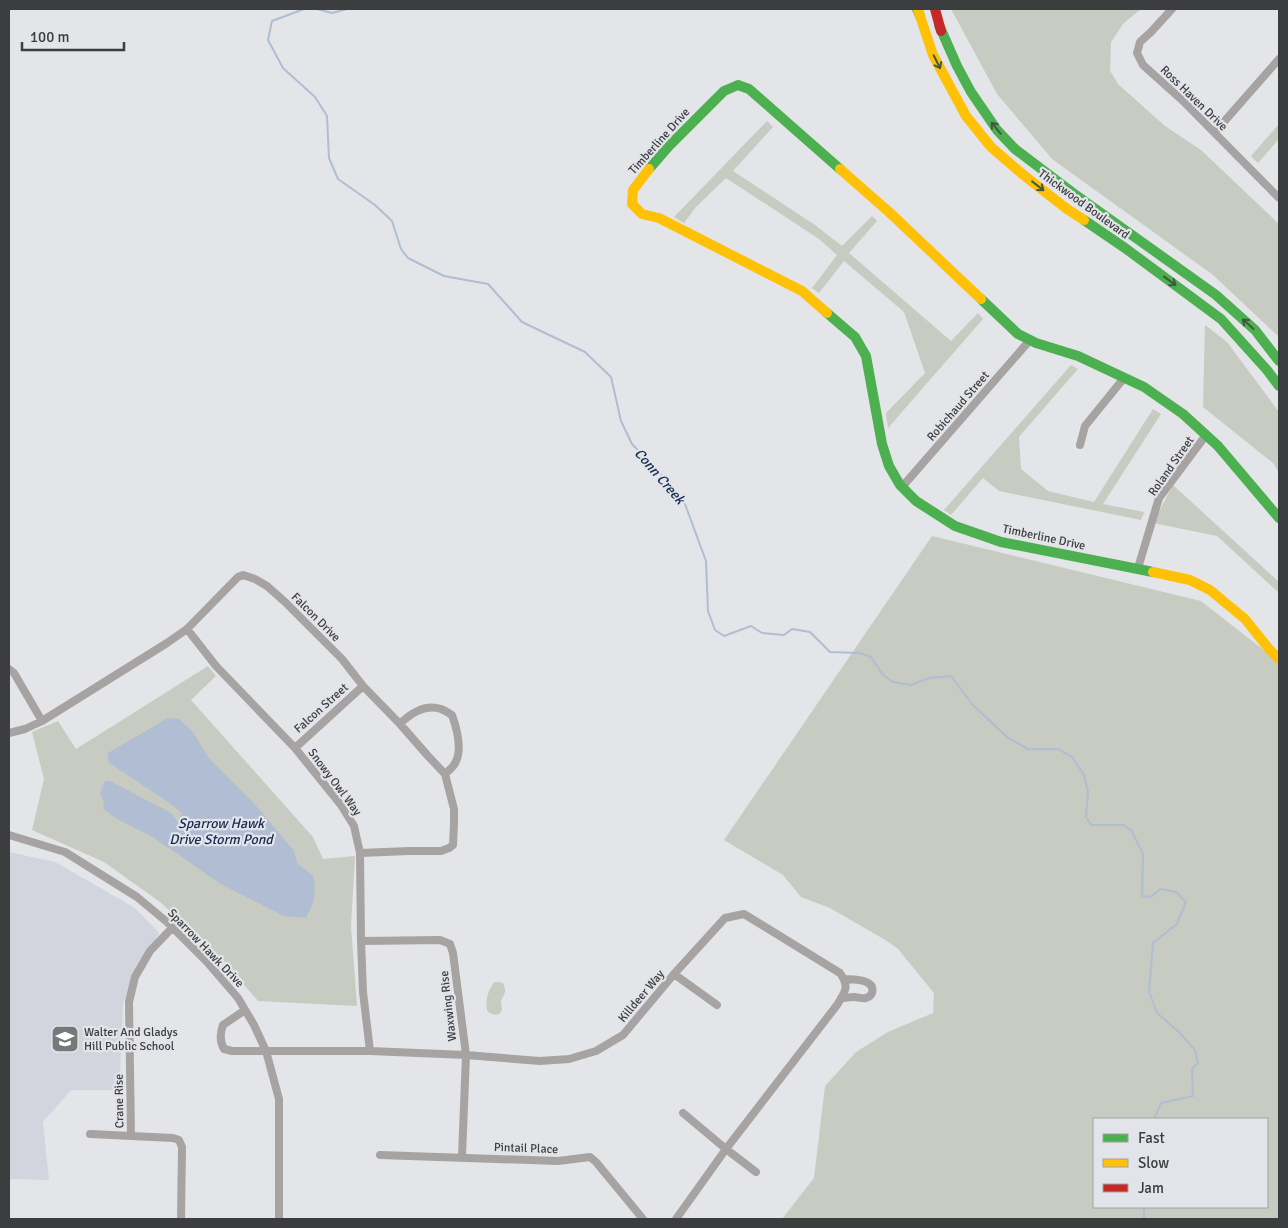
<svg xmlns="http://www.w3.org/2000/svg" width="1288" height="1228" font-family="Signika,sans-serif">
<rect width="100%" height="100%" fill="#e4e5e8"/>
<path fill="#d2d5dd" d="M9,852L55,862L135,908L159,933L123,1003L120,1076L118,1090H71L43,1122L49,1180L9,1179Z"/>
<path fill="#c8cbc2" fill-rule="evenodd" d="M951,9H1141L1123,24L1111,42L1110,71L1112,74L1118,84L1165,126L1201,150L1279,224V337L1213,275L1052,159L997,94Z
M767,121L773,127L733,171L815,225L842,246L872,216L877,221L849,253L951,341L978,313L983,319L888,428L886,413L925,373L904,312L844,261L819,293L812,288L837,255L819,239L726,178L696,207L684,223L674,217Z
M1279,124V139L1258,163L1251,156Z
M1205,325L1227,342L1279,412V473L1273,463L1203,407Z
M1071,365L1078,369L1019,437L1021,469L1048,491L1094,502L1153,409L1161,414L1103,504L1144,512L1141,520L999,491L983,478L951,515L944,510Z
M1173,485L1279,582V593L1217,536L1153,523Z
M932,536L1201,601L1279,662V1219H782L814,1178L825,1086L856,1052L888,1032L933,1013L934,993L898,949L887,941L830,908L801,897L783,875L724,840ZM1094,1119H1267V1207H1094Z
M208,666L216,676L191,700L313,837L323,859L355,856L351,926L357,1006L258,1001L223,960L160,902L104,862L32,830L44,779L32,732L58,721L76,749Z
M495,982H499L503,983C508,994 503,993 501,1002C501,1004 502,1008 502,1010C500,1017 493,1015 488,1012C484,1004 488,988 495,982Z"/>
<path fill="#b0bdd2" d="M168,718L179,719L192,731L209,758L252,801L294,851L297,863L313,876C317,894 314,902 306,918L284,916L219,883L182,857L151,836L117,819L103,809L104,802L100,793L105,781H110L171,813L177,821L182,813L168,802L108,762V753Z"/>
<g fill="none" stroke-linecap="round" stroke-linejoin="round">
<path stroke="#b0bdd2" stroke-width="2" d="M304,9L272,21L268,40L283,68L315,97L327,116L329,158L338,179L375,205L392,221L401,249L408,258L444,276L488,284L522,322L585,352L611,377L621,421L632,444L671,485L685,504L706,561L708,611L715,630L724,636L751,626L762,633L784,635L792,629L810,632L830,652L860,653L871,657L883,675L893,682L911,685L929,678L951,676L972,704L1008,738L1028,749H1058L1072,757L1084,775L1088,792L1086,817L1091,825H1123L1131,830L1143,854L1142,896L1151,897L1160,889L1176,892L1186,902L1177,924L1153,943L1149,992L1157,1013L1179,1032L1195,1050L1198,1063L1192,1069L1193,1096L1161,1103L1154,1119
M317,9L332,13L347,9
M1144,1207V1219"/>
<path stroke="#a7a3a2" stroke-width="8" d="M1172,9L1151,32L1140,42L1137,53L1143,65L1182,100L1279,198
M1215,132L1279,59
M1080,445L1085,426L1124,378
M902,487L1030,340
M1138,568L1159,498L1206,435
M187,629L216,666L295,748L341,805L354,826L360,853L361,941L363,992L370,1051
M9,669L14,673L42,721
M400,724C411,713 425,704 441,709C445,710 448,713 452,715C457,729 463,752 454,765C452,768 448,771 445,774
M9,733L25,729L42,721L167,643L187,629L238,577L243,575L255,579L267,586L285,602L342,659L363,686L400,724L428,756L445,774L454,809V823L453,845L449,848L441,851H409L360,853
M295,748L363,686
M9,835L65,852L137,897L167,922L207,962L238,998L254,1025L266,1051L279,1099V1219
M361,941L440,940L450,944L453,953L466,1055L462,1157
M674,974L717,1005
M841,998C845,998 850,997 854,997C858,997 862,999 866,998C869,997 871,996 872,993C876,978 852,980 844,979
M245,1010L223,1025C220,1033 220,1042 224,1049L232,1051H370L466,1055L540,1061L569,1059L596,1051L623,1035L674,974L725,918L744,914L840,973C850,987 845,992 837,1005L726,1149L676,1219
M683,1113L726,1149L756,1172
M90,1134L173,1138L179,1140L182,1147L181,1219
M131,1136L129,1002L135,977L150,951L172,928
M380,1155L558,1161L590,1157L596,1162L643,1219"/>
<path stroke="#4caf50" stroke-width="10" d="M917,9L920,16
M939,25L957,66L971,92L997,130L1015,149L1073,193L1216,295L1255,330L1279,361
M649,169L669,146L724,91L738,85L749,89L840,169
M1084,220L1125,248L1221,319L1267,370L1279,386
M981,299L1018,334L1036,343L1078,356L1144,387L1183,414L1218,446L1279,518
M827,313L855,337L866,356L882,444L889,466L900,485L916,501L955,526L1001,542L1153,572"/>
<path stroke="#ffc107" stroke-width="10" d="M918,10L933,55L966,116L991,147L1021,173L1067,209L1084,220
M649,169L633,190L632,204L642,214L659,218L802,291L827,313
M840,169L889,212L981,299
M1153,572L1190,580L1210,590L1245,619L1269,649L1279,659"/>
<path stroke="#c62828" stroke-width="10" d="M935,9L941,31"/>
</g>
<defs><path id="oneway-shaft" d="M-6 0H5M1.5-3L5.5 0L1.5 3" fill="none" stroke-width="1.6" stroke-linecap="round" stroke-linejoin="round" transform="scale(1.25)"/></defs>
<g stroke="#405a42">
<use href="#oneway-shaft" transform="translate(937 62) rotate(63)"/>
<use href="#oneway-shaft" transform="translate(996 128) rotate(-129)"/>
<use href="#oneway-shaft" transform="translate(1038 186) rotate(38)"/>
<use href="#oneway-shaft" transform="translate(1170 281) rotate(36)"/>
<use href="#oneway-shaft" transform="translate(1248 324) rotate(-138)"/>
</g>
<defs>
<symbol id="school-square" viewBox="-11 -11 22 22"><rect x="-9" y="-9" width="18" height="18" rx="4" fill="#77787a" stroke="#e3e4e9"/><path d="M0-5L7-2L0 1L-7-2ZM-4 1L0 2.5L4 1V4Q0 6-4 4Z" fill="#fff"/></symbol>
</defs>
<g fill-rule="evenodd">
<use href="#school-square" x="49" y="1023" width="32" height="32"/>
</g>
<g text-anchor="middle" stroke-width="4.5" stroke-linejoin="round" paint-order="stroke">
<g font-size="12" fill="#3c3d3e" stroke="#e3e4e9">
<text transform="translate(1194 98) rotate(44)" y="4">Ross Haven Drive</text>
<text transform="translate(659 141) rotate(-48)" y="4">Timberline Drive</text>
<text transform="translate(1084 204) rotate(36)" y="4">Thickwood Boulevard</text>
<text transform="translate(958 406) rotate(-49)" y="4">Robichaud Street</text>
<text transform="translate(1171 466) rotate(-55)" y="4">Roland Street</text>
<text transform="translate(1044 537) rotate(12)" y="4">Timberline Drive</text>
<text transform="translate(316 617) rotate(45)" y="4">Falcon Drive</text>
<text transform="translate(321 708) rotate(-42)" y="4">Falcon Street</text>
<text transform="translate(335 782) rotate(53)" y="4">Snowy Owl Way</text>
<text transform="translate(206 948) rotate(46)" y="4">Sparrow Hawk Drive</text>
<text transform="translate(641 996) rotate(-50)" y="4">Killdeer Way</text>
<text transform="translate(448 1006) rotate(-97)" y="4">Waxwing Rise</text>
<text transform="translate(119 1101) rotate(-91)" y="4">Crane Rise</text>
<text transform="translate(526 1148) rotate(2)" y="4">Pintail Place</text>
</g>
<g font-size="12" fill="#3c3d3e" stroke="#e3e4e9" text-anchor="start">
<text x="84" y="1036">Walter And Gladys<tspan x="84" dy="14">Hill Public School</tspan></text>
</g>
<g font-size="14" font-style="italic" fill="#142c53" stroke="#e3e4e9">
<text transform="translate(660 476) rotate(49)" y="5">Conn Creek</text>
<text x="221" y="828">Sparrow Hawk<tspan x="221" dy="16">Drive Storm Pond</tspan></text>
</g>
</g>
<rect width="1288" height="1228" fill="none" stroke="#3c3d3e" stroke-width="20"/>
<rect x="1093" y="1118" width="175" height="90" fill="#e3e4e9" stroke="#a0a1a5"/>
<rect x="1103" y="1134" width="25" height="8" fill="#4caf50" stroke="#a0a1a5"/>
<text x="1138" y="1143" font-size="15" fill="#3c3d3e">Fast</text>
<rect x="1103" y="1159" width="25" height="8" fill="#ffc107" stroke="#a0a1a5"/>
<text x="1138" y="1168" font-size="15" fill="#3c3d3e">Slow</text>
<rect x="1103" y="1184" width="25" height="8" fill="#c62828" stroke="#a0a1a5"/>
<text x="1138" y="1193" font-size="15" fill="#3c3d3e">Jam</text>
<path d="M22 42v8h102v-8" fill="none" stroke="#3c3d3e" stroke-width="2.5"/>
<text x="30" y="42" font-size="15" fill="#3c3d3e" stroke="#e3e4e9" stroke-width="4" paint-order="stroke">100 m</text>
</svg>
